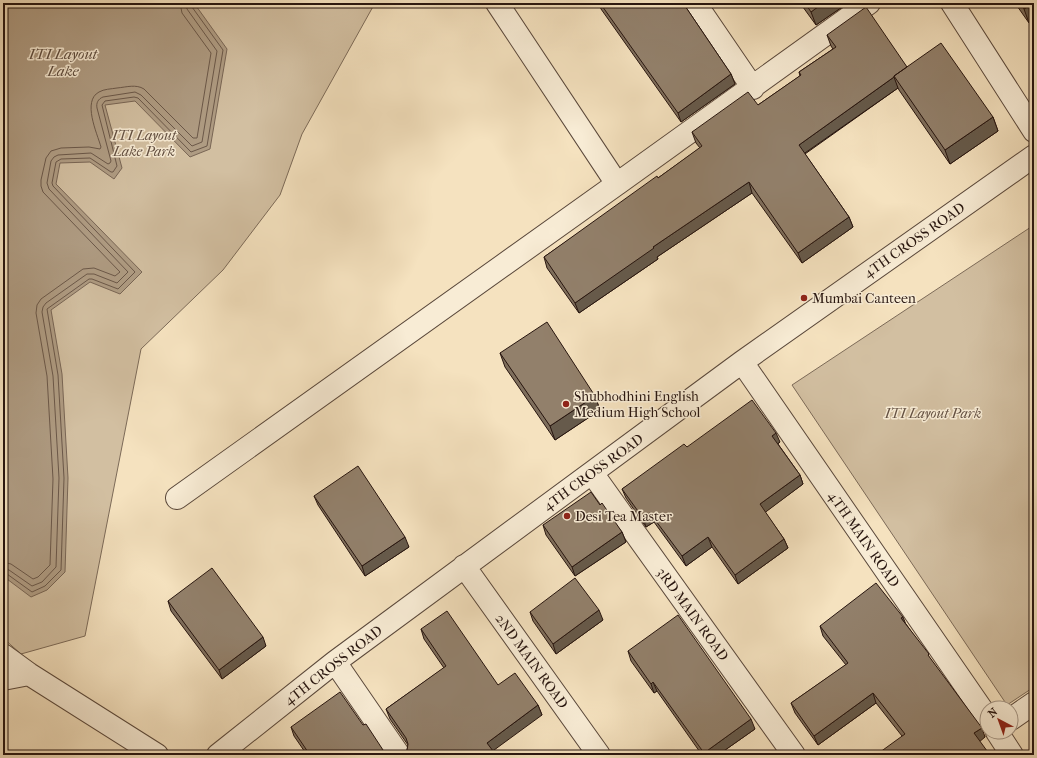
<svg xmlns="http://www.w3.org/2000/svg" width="1037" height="758" font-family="'IM FELL French Canon',serif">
<rect width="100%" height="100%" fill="#f5e2bf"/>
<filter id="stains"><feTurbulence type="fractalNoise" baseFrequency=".005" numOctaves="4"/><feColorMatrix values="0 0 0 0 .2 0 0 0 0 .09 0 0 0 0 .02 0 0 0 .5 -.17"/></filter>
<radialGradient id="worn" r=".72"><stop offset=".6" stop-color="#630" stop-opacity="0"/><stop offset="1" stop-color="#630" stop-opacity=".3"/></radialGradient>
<path fill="#d2bfa1" stroke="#7c6a58" d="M3,3H375L302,134L280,195L223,270L141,349L85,636L21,654L3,638Z
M1034,225V687L1007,705L792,385Z"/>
<path fill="#af9c83" stroke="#796655" d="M3,3H194L227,49L210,149L190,157L135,101L105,105L122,168L114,179L90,162L60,163L56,184L142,272L120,294L90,282L51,310L62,374L68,478L65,572L47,590L31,597L3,576Z"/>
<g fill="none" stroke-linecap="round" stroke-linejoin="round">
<path stroke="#6b5849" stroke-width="1" d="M3,562L11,564L33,579L38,577L50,565L53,479L47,376L36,313L37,305L41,299L83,269L94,268L115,276L120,272L43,192L41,186V180L46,158L51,151L61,148L89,147L100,149L101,147C97,133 82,101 99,92C104,89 111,89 117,88C127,87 136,84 144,89L193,138H197L211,53L182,13L180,3
M3,568L9,570L32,586L42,582L56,567L59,478L53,376L42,312L43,307L46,303L87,274H94L117,283L128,272L49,189L47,183L51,161L54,157L58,155L91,153L108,164L110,163L111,161L97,108C96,103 98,99 103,97L135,92L141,95L192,146L202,142L217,51L187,9L186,3
M3,573L7,574L32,592L45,586L61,570L64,478L58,375L47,309L89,279H92L118,289L135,272L53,186L52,183L56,162L61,159L90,158L111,172H113L117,166L102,105L105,101L134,97L138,98L191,152L207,146L223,50L192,7L191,3"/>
<defs>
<path id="minor" d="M497,3L617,184L869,3
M695,3L753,88
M952,3L1034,131
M742,362L987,717
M592,473L794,755
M177,498L617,184
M464,566L599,755
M3,655L29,674L157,755
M335,662L399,755
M3,679L29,674
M1011,719L1034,703
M997,732L1012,755
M218,755L335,662L742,362L1034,156"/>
</defs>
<use href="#minor" stroke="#5a483b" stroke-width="24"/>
<use href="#minor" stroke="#f8ecd5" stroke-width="22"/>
</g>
<path fill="#7e6e5c" stroke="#27150f" d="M599,3H683L731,74L735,84L681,122L601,9Z
M800,3H848L816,25Z
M1015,3H1034L1029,23Z
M827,35L907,67L993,117L998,131L950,164L899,90L898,88L805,154L849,217L853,227L802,263L752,193L657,257L658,259L579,313L547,268L544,257L658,178L700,148L696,143L692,132L758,105L800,76L799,72L833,49L831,46Z
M500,353L595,396L600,410L555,440L505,367Z
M780,442L778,444L800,475L803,484L765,512L784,539L788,548L738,584L712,547L686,566L654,522L646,527L626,498L622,489L687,447Z
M314,496L409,547L365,576L318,505Z
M600,505L622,532L626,542L575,576L546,535L543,525Z
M168,601L266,646L222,679L171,611Z
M530,612L603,620L556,654L533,621Z
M906,624L985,737L902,736L876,703L818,745L795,713L791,703L846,665L823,636L820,626Z
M421,629L498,685L538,705L542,715L407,750L408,745L390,719L386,709L444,668L424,639Z
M628,651L755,729L718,755H702L657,691L654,693L631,661Z
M363,725L385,753L388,755H307L294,736L291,727Z"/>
<path fill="#665a4b" stroke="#27150f" d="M823,3H848L816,25L811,12Z
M1033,3H1034V19L1029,23L1024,9Z
M731,74L735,84L681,122L678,113Z
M894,77L898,88L802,155L799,145Z
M993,117L998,131L950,164L945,150Z
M749,182L752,193L657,257L658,259L579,313L575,303L653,247Z
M849,217L853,227L802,263L798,253Z
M595,396L600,410L555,440L550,426Z
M776,433L780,442L776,445L772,436Z
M800,475L803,484L763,514L760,504Z
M650,513L654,522L646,527L643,518Z
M622,532L626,542L575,576L572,567Z
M405,537L409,547L365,576L362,566Z
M708,537L712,547L686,566L682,556Z
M784,539L788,548L738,584L735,575Z
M599,610L603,620L556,654L553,644Z
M903,617L907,627L901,618Z
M263,637L266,646L222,679L219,670Z
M653,682L657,691L654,693L651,684Z
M873,693L876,703L818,745L814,736Z
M538,705L542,715L490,753L487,743Z
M751,719L755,729L718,755H705L704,753Z
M982,728L985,737L978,743L974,733Z"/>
<path fill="#92806b" stroke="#27150f" d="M600,3H683L731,74L678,113Z
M805,3H823L811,12Z
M1020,3H1033L1024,9Z
M866,7L907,67L894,76V77L799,145L849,217L798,253L749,182L653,247L654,248L575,303L544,257L657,176L658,178L702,146L692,132L748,92L758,105L801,75L799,72L836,47L827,35Z
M941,43L993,117L945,150L894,76Z
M547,322L595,396L550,426L500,353Z
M752,400L776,433L772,436L800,475L760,504L784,539L735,575L708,537L682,556L650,513L643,518L622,489L684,444L687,447Z
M358,466L405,537L362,566L314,496Z
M591,492L600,505L602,503L622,532L572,567L543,525Z
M212,568L263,637L219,670L168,601Z
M575,578L599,610L553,644L530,612Z
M876,583L903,617L901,618L929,654L928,655L982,728L974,733L990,755H876L905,734L873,693L814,736L791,703L848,663L820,626Z
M447,611L498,685L515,673L538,705L487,743L496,755H403L407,750L408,744L406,738L386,709L446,666L421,629Z
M678,615L751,719L704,753L653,682L651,684L628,651Z
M340,692L363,725L366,724L385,753L388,755H310L291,727Z"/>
<g fill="#8f2418" stroke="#f8ecd5" stroke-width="1.5">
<circle cx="804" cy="298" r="4"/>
<circle cx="566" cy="404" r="4"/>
<circle cx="567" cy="516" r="4"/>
</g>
<g text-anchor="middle" stroke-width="3" stroke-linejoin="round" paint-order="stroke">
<g font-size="14" font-style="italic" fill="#635042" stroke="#f8ecd5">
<text x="144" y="140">ITI Layout<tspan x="144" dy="16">Lake Park</tspan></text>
<text x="933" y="418">ITI Layout Park</text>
</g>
<g font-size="14" fill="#27150f" stroke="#f8ecd5">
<text transform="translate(914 240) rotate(-35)" y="5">4TH CROSS ROAD</text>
<text transform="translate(593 472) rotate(-36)" y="5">4TH CROSS ROAD</text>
<text transform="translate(864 539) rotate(55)" y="5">4TH MAIN ROAD</text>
<text transform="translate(693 614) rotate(54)" y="5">3RD MAIN ROAD</text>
<text transform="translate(532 661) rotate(54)" y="5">2ND MAIN ROAD</text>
<text transform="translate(333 665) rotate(-38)" y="5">4TH CROSS ROAD</text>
</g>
<g font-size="14" fill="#27150f" stroke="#f8ecd5" text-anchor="start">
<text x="812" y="303">Mumbai Canteen</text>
<text x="574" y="401">Shubhodhini English<tspan x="574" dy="16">Medium High School</tspan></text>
<text x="575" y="521">Desi Tea Master</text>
</g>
<g font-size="15" font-style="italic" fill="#5d4b3d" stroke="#f8ecd5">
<text x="63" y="59">ITI Layout<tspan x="63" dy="17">Lake</tspan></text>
</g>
</g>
<rect width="1037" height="758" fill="none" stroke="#f5e2bf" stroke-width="16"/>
<rect x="4" y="4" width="1029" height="750" fill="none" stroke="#27150f" stroke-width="2"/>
<rect x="8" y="8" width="1021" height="742" fill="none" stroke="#27150f"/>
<g transform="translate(999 720) rotate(319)"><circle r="19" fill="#f8ecd5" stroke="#a49686"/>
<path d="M0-3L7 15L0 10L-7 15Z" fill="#8f2418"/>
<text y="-6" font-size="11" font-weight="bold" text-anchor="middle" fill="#27150f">N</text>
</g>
<rect width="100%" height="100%" filter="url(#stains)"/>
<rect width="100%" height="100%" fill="url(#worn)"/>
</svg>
